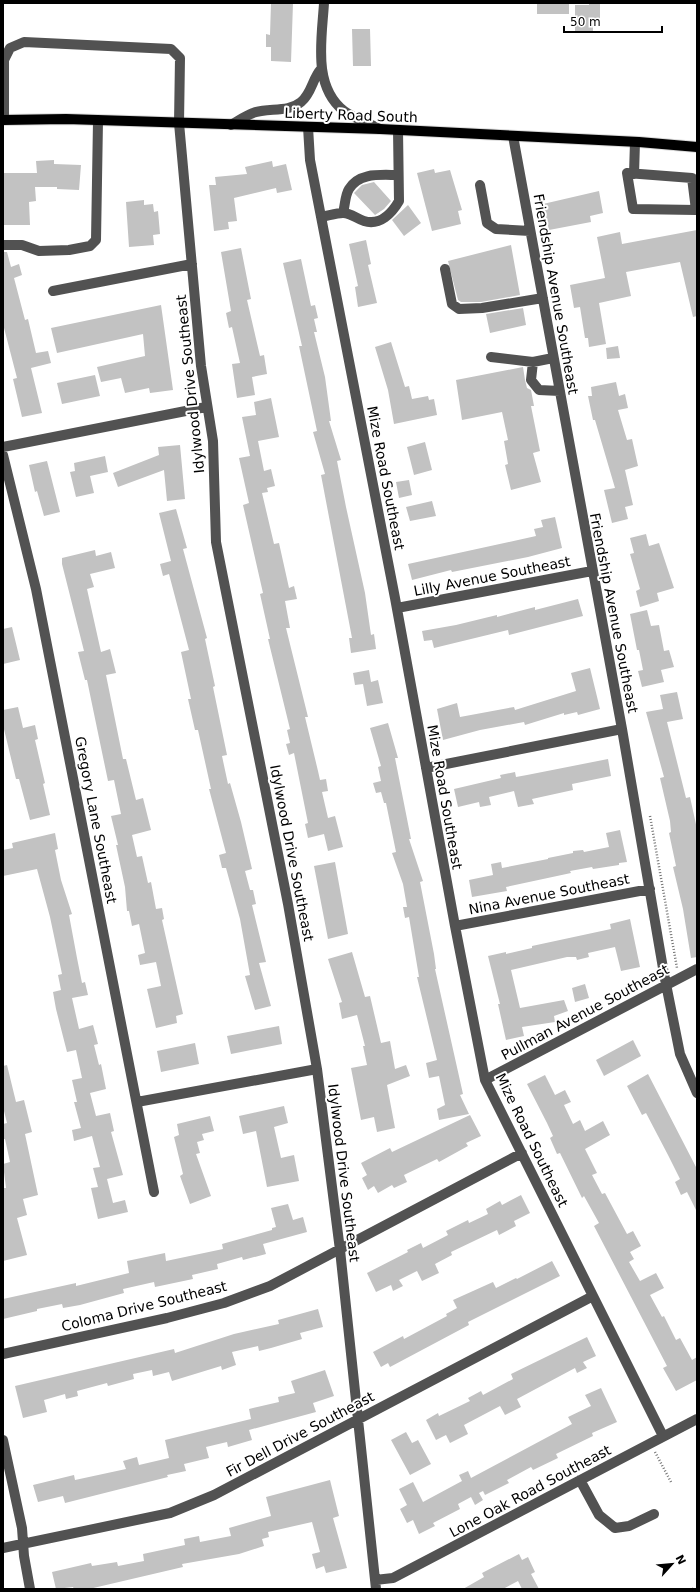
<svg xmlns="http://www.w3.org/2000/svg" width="700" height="1592" font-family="'DejaVu Sans',sans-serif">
<rect width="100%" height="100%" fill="#fff"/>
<path fill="#c2c2c2" d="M271,3H293L291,62L271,61V47H266V34L270,35Z
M537,3H569V14H537Z
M589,3H600V21H593V33L575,32V5H589Z
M352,29H370L371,66H353Z
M54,160V164L81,165L79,190L57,189V187H35L36,201L29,202L30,225H3V173H37L36,161Z
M272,161L273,167L286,164L292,190L277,193L276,188L234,198L237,221L228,222L229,229L214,231L209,185H216L215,177L247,174L245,167Z
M434,169L435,173L450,170L462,210L458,211L461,224L432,231L417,173Z
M374,182L391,201L384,209L375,215L354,193L362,185Z
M599,191L603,213L590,216L591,222L549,230L543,204Z
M144,200V205L153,204L154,212L158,211L160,234L153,235L154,245L129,247L126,202Z
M408,205L421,223L404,236L392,220Z
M697,230V316L693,317L680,262L626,272L631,296L599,303L606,344L589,347L588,338H585L580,307L574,308L570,285L605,278L597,237L620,232L622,244Z
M366,240L371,264L368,265L377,303L358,307L355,287L358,286L349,244Z
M511,245L520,295L481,302H461L458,300L448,261Z
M241,248L251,299L247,300L260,356L264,355L267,374L252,377L255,395L237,398L232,364L240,363L232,327L229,328L226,313L231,311L221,252Z
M3,252H7L11,267L19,264L22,275L14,278L25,320L28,319L36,353L48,351L51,363L31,368L42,413L22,417L13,379L17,378L3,324Z
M301,259L311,306L315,305L318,318L314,319L317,332H314L325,377L331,421H329L341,460L337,461L346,507L365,593L371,635L374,634L376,649L351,653L349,638H352L321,475L325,474L313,432L317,431L299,346H302L283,263Z
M161,305L173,390L150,393L149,388L125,393L121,378L101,382L97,367L145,356L143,334L57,353L51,328Z
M523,308L526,325L490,333L486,314Z
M391,342L405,387L409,386L412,399L428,396L429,400L434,399L437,415L394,424L388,390L375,347Z
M618,346L620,358L607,359L606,348Z
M523,367L525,380L527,388L531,390L534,406H531L540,451L533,453L541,482L511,490L505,465L508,464L504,441L508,440L502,412L462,420L456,380Z
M95,375L100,396L62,404L57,383Z
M616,382L619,396L625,394L628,408L618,410L627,440L632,439L638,466L625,470L633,505L625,507L628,519L612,523L604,490L615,488L595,420H593L588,396H592L591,387Z
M271,398L279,437L258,441L264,471L271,469L275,486L267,488L268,492L262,493L274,544L279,543L289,588L294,586L297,599L285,601L290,628H286L308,717H305L318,771L320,780L326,779L328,791L322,792L328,818L335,816L343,847L328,851L324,834L308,838L305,824L308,823L294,753L289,755L286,744L290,743L287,730L290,729L268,639H270L260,594L263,593L243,505L249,503L239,458L250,456L242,417L256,415L254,402Z
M425,442L432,470L414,475L407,447Z
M180,445L185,499L167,501L164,470L118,487L113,473L159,455L158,447Z
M105,456L108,472L90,476L94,493L76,497L70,472L75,471L74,463Z
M47,461L60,512L44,516L37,491L35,492L29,465Z
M409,480L412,495L399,498L396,482Z
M432,501L436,516L410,521L406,507Z
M176,509L187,548L183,549L207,638L205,639L215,686L213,687L227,755L222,756L228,784L230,783L241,822L252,869L245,871L250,890H253L256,904L252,905L266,962L259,963L271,1006L255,1010L245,976L250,975L240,919L226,868H222L219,855L226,853L209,789H211L198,730H195L188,699H191L181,652L189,650L169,574L163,576L160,564L171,561L159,513Z
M555,517L562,548L528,557L452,572L451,570L412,580L408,564L536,536L534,529L543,527L541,520Z
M646,534L649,546L659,543L674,588L657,593L659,601L640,607L636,591L640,589L630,554L634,553L630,538Z
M95,550L96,556L111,552L115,568L90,574L94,587L87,589L101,652L110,649L116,673L106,675L123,759H126L136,800L143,798L151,830L132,835L137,857L142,856L148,883L151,882L156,909L162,908L164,919L162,920L183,1014L176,1016L177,1023L156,1028L147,989L161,986L156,962L140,965L138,955L145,953L139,924L132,926L129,911H127L125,887L116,845H118L111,816L121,814L114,780L108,781L87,680H85L78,652L84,651L62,564V558Z
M578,599L583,616L509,635L508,630L434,648L432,640L424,641L422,631L456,625L497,615V617L535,607V610Z
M647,610L651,626L659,625L664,651L669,650L674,667L661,670L664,682L642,687L638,671L643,670L639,650H637L630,614Z
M12,627L20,660L3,664V629Z
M590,668L600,709L578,715L577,712L564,715V713L525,725L524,722L480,730L443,740L437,709L457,703L460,717L514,707L515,710L576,691L571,673Z
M369,670L371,682L378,680L383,703L367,706L363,684L355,685L353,673Z
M677,692L683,719L667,722L686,798L690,797L697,829V957L691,958L683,909L673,867L676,866L669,833L671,832L670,821L660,778L664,777L646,712L663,709L660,695Z
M18,707L23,728L35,725L38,739L35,740L45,783L43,784L50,815L30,820L19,779H16L3,725V710Z
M388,723L398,758H395L411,839H409L423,881L420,882L434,954L436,969H435L463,1094L460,1095L469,1114L439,1120L437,1109L445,1105L439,1076L429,1078L426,1063L437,1060L417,977H419L409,917L405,918L403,907H407L403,884L392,853L396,852L386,803H384L381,792L376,793L373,783L381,781L378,767L381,766L370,728Z
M608,759L611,776L572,784L573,790L532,799L534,804L518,807L514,791L489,797L491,805L480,807L479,802L458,807L454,789L501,778L500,775L515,772L516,777L527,775Z
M620,830L627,862L619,863V865L593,869L592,867L570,871L571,873L506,887L507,891L472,897L469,880L493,875L491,864L501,862L502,868L548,859V858L573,853V851L583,850L584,852L609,847L606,833Z
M55,833L58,849L55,850L61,880L72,914L69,915L77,958L82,983L85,982L88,995L72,998L79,1029L93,1025L98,1044L94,1045L99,1065L101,1064L106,1089L90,1093L96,1116L110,1113L114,1131L111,1132L123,1175L107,1179L113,1203L125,1200L128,1212L98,1219L91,1188L98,1187L93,1168L100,1167L92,1136L74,1141L72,1130L81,1128L74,1102H77L72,1080L82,1078L76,1050L67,1052L56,1009L53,992L61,990L58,975L62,974L50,917L37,869L3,876V850L13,848L12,843Z
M335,862L348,934L328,939L314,866Z
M630,919L640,967L621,971L615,947L588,953L589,957L577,960L576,957H567L511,970L520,1008L564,1000L568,1011L554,1016L555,1022L522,1027L524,1036L506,1040L498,1004H500L488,956L506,952V954L532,948V946L611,929L610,924Z
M352,952L365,997L370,996L381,1043L390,1041L395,1069L406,1065L410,1076L387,1085L395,1128L377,1132L374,1117L361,1120L351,1068L367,1065L363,1046H365L357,1015L342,1019L339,1003L342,1002L328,959Z
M585,984L589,998L575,1002L572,988Z
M279,1026L282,1044L231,1054L227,1036Z
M633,1040L641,1056L604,1076L596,1060Z
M195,1043L199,1064L161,1072L157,1051Z
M7,1065L16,1102L24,1100L32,1132L25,1134L38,1195L23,1199L27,1215L17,1218L27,1255L3,1261V1188H6L3,1164L10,1162L5,1139H3V1124L7,1123L3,1107V1066Z
M648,1074L697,1169V1212L687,1192L681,1195L675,1182L680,1179L668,1155L646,1113L642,1115L627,1086Z
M545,1075L555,1095L565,1090L571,1102L564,1105L573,1124L580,1120L585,1131L603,1121L610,1135L585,1149L597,1173L592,1175L602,1194L605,1193L627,1234L633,1231L641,1246L630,1252L634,1259L629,1262L640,1281L656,1273L664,1288L650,1295L662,1317L664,1316L676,1340L680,1338L692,1360L697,1357V1380L676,1391L663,1368L667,1366L594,1226L599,1223L584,1196L582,1198L560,1153L557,1154L550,1138L553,1136L547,1123L527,1084Z
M284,1106L288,1123L274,1127L281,1158L294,1155L299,1181L267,1187L256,1131L243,1134L239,1116Z
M470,1115L481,1136L466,1143L468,1146L439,1162L437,1159L404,1175L407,1182L394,1188L392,1185L378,1193L374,1186L368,1190L362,1178L367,1175L361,1163L390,1148L392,1152Z
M210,1116L214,1131L202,1134L204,1140L197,1142L200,1153L196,1154L211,1196L190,1204L180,1176L183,1174L174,1137L179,1135L177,1124Z
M521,1195L530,1213L514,1221L516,1226L499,1235L497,1230L451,1252L452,1255L435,1264L439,1273L422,1281L417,1271L399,1280L403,1286L393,1291L391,1285L376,1292L367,1273L408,1252L407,1250L421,1243L423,1248L448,1235L446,1231L468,1220L469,1223L488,1214L486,1209L500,1201L502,1205Z
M288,1204L293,1220L303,1217L307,1232L263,1244L266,1254L243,1260L242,1257L217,1264L218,1269L192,1275L193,1279L155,1287L154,1282L123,1289L124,1293L80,1305L63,1308L62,1304L37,1309V1311L3,1319V1299L76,1283V1286L129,1273L127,1261L165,1253L166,1261L223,1249L222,1244L272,1230V1228L276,1227L271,1208Z
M552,1261L560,1276L468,1322L469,1325L390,1367L388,1363L381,1367L373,1352L403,1336L404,1339L447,1316L446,1314L457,1308L453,1300L493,1282L496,1288L516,1278L517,1279Z
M318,1309L323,1327L300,1333L302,1339L271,1348L259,1351L258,1346L232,1352L236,1365L222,1370L221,1366L172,1381L169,1372L153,1376L152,1370L133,1374L134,1379L108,1386L107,1383L77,1391L78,1396L66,1399L65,1394L44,1400L47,1412L23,1418L15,1386L174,1349L175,1353L234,1334L279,1324L278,1320Z
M587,1337L596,1356L583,1362L587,1368L577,1373L575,1368L517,1399L521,1407L505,1415L500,1406L464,1425L468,1434L450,1443L446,1435L436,1440L426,1420L438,1413L439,1416L470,1401L468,1398L481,1391L483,1395L513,1379L511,1374Z
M325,1370L334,1396L313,1403L316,1412L249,1430L252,1440L228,1447L227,1442L206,1447L209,1458L184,1464L186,1471L167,1475L168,1477L65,1503L63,1496L38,1502L33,1485L74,1475L75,1480L126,1469L123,1461L137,1457L139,1465L169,1458L165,1440L251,1419L249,1409L279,1402L278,1397L295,1393L291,1381Z
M601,1388L617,1422L592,1433L593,1436L556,1454L558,1458L533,1470L531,1467L507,1480L509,1483L485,1495L483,1491L479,1493L483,1500L475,1505L471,1497L458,1504L460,1509L433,1523L435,1526L419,1534L413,1520L407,1523L400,1509L407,1505L399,1489L413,1482L423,1502L462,1481L459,1475L468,1471L471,1478L572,1424L568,1417L591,1406L585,1395Z
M406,1432L412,1443L418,1440L431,1464L410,1475L391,1440Z
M330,1480L339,1516L333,1518L347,1568L326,1573L324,1566L316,1569L312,1554L320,1552L312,1522L268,1532L269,1537L262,1539L264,1546L239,1554L182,1564L183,1567L89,1589H74L73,1587L56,1589L52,1572L91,1563L92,1566L117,1562L118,1566L144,1561L143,1554L185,1545L184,1539L199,1536L200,1542L231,1536L229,1528L271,1516L266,1497Z
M519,1554L522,1560L528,1557L535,1572L531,1574L539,1589H522L518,1581L503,1589H463L484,1577L482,1573Z"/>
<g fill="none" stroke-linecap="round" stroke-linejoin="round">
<defs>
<path id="major" d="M3,120L66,119L380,129L639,142L697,147"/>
</defs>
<use href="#major" stroke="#dbdbdb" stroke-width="12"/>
<path stroke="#747474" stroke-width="2.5" stroke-dasharray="1 2" stroke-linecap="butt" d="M650,816L677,968
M356,1257L358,1252
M655,1452L671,1482
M693,1589L694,1588"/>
<path stroke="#525252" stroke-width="10" d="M324,3C322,38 312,86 344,111C353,118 369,123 380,129
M4,120V60L10,48L24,42L171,49L180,58L179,123L201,366L213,441L216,542L288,904L317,1069L340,1250L376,1589
M231,125C238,121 245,116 253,113C267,107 288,113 301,102C312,93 312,79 321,69
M308,127L310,160L395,598L455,926L485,1080L663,1436
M513,136L622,729L664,974L680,1054L697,1093
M627,173L692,178L696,210L633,209Z
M634,174L635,142
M480,185L487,223L496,229L530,231
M343,213C345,206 345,195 349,189C359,172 381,175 398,175
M321,217C328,216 336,213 343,213C351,213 357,219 364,221C380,226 392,213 399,201L398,130
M3,245H22L39,251L69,250L90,246L96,240L98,121
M445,269L452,304L459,309L482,308L543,298
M53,291L192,264
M491,357L533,362L553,358
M533,362L531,380L539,390L560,391
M3,447L206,407
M3,455L36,589L154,1192
M397,608L592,571
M426,768L622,729
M455,926L650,889
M485,1080L697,969
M137,1102L317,1069
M3,1354L167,1318L224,1303L270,1286L522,1153
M3,1440L22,1528L24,1556L30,1589
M580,1480L599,1515L615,1528L629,1526L654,1514
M3,1548L170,1513L214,1495L593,1296
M375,1580L393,1578L697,1419"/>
<use href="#major" stroke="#000" stroke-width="10"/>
</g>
<g text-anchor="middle" stroke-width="4" stroke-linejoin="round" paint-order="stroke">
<g font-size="14" fill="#000" stroke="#fff">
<text transform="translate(351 115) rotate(2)" y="5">Liberty Road South</text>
<text transform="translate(556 294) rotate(80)" y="5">Friendship Avenue Southeast</text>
<text transform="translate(190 384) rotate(-96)" y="5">Idylwood Drive Southeast</text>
<text transform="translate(386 478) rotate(79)" y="5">Mize Road Southeast</text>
<text transform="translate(492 576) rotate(-11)" y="5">Lilly Avenue Southeast</text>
<text transform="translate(614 613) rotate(79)" y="5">Friendship Avenue Southeast</text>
<text transform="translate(445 797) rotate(80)" y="5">Mize Road Southeast</text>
<text transform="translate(96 820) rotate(79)" y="5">Gregory Lane Southeast</text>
<text transform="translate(292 853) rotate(79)" y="5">Idylwood Drive Southeast</text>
<text transform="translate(549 894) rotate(-11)" y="5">Nina Avenue Southeast</text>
<text transform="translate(585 1012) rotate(-28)" y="5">Pullman Avenue Southeast</text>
<text transform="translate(532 1140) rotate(64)" y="5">Mize Road Southeast</text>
<text transform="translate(344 1173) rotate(83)" y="5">Idylwood Drive Southeast</text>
<text transform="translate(144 1306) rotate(-14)" y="5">Coloma Drive Southeast</text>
<text transform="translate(300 1434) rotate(-28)" y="5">Fir Dell Drive Southeast</text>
<text transform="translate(530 1491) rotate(-28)" y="5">Lone Oak Road Southeast</text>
</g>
</g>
<rect width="700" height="1592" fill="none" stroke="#000000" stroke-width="8"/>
<g transform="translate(672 1564) rotate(63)" stroke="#ffffff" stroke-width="3" paint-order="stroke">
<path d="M0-3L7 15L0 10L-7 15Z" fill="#000000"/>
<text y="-6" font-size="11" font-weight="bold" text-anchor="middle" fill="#000000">N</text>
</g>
<path d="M564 26v6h98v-6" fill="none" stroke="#000000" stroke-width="2"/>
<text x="570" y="26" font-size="12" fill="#000000" stroke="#ffffff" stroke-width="3" paint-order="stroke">50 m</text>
</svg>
